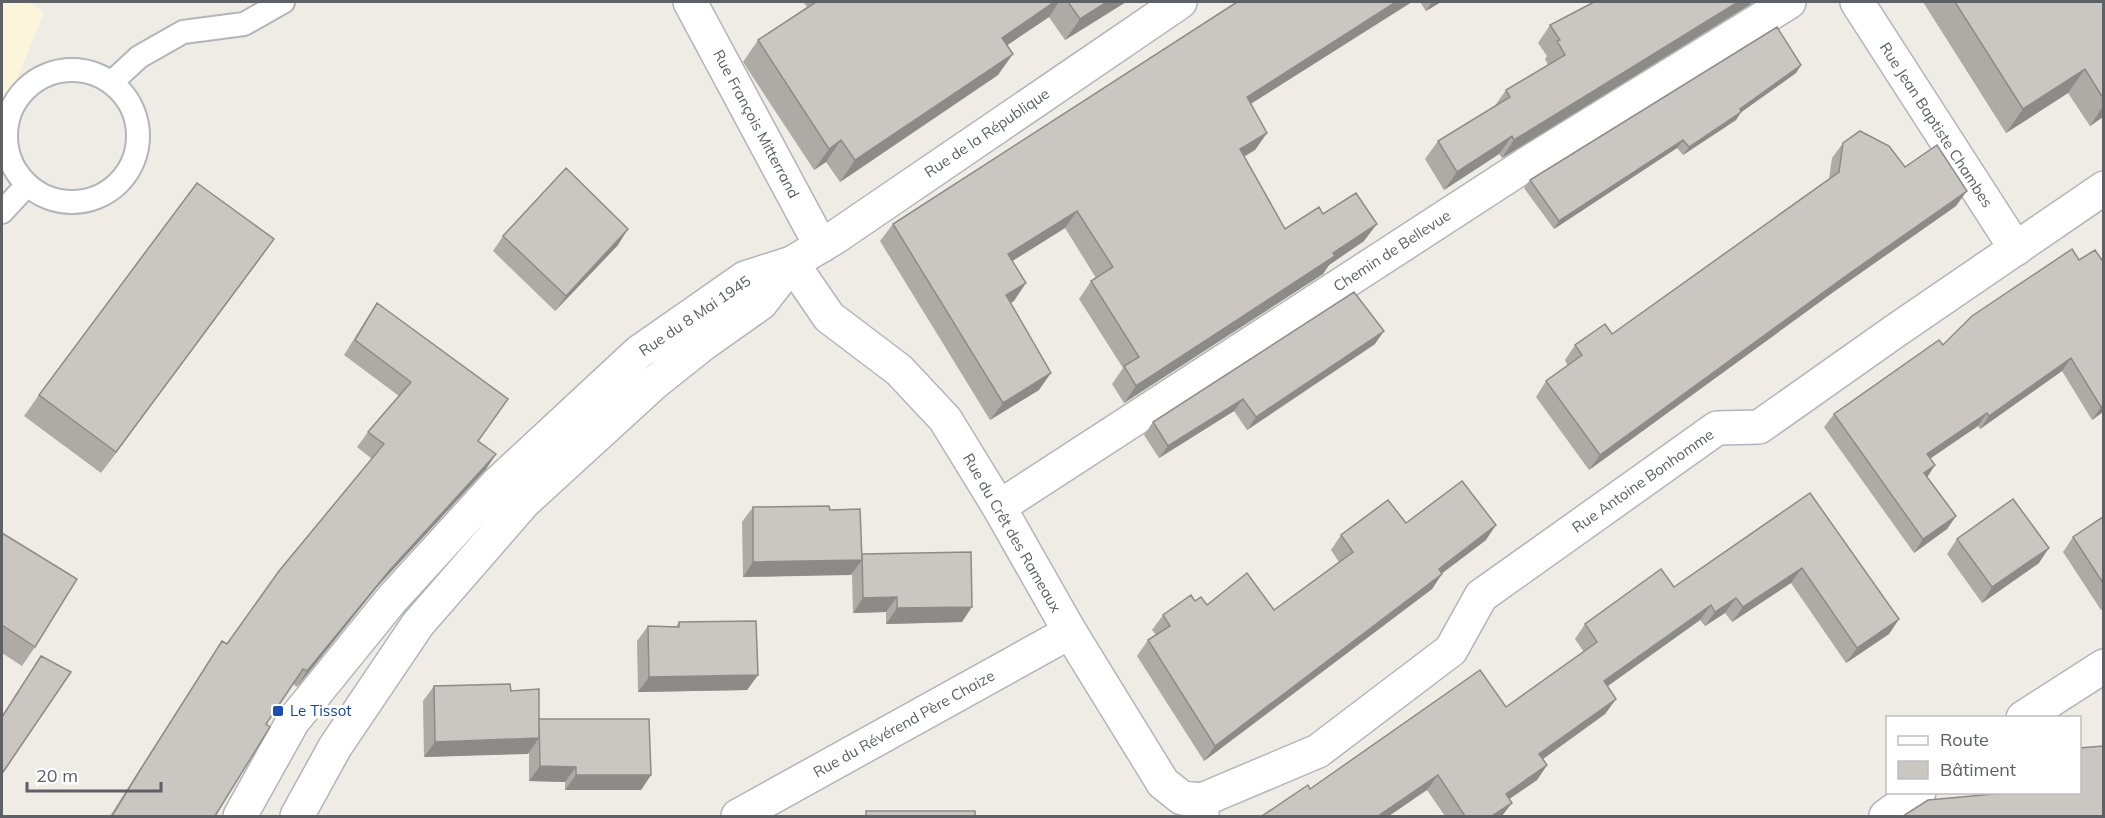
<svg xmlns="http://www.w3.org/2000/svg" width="2105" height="818" font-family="Mulish,sans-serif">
<rect width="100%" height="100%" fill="#eeece5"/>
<path fill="#fbf5dc" d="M2,2H29L44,13L2,116Z"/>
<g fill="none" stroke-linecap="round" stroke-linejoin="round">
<defs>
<path id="lane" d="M6 136a66 66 0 1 1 132 0a66 66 0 1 1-132 0Z
M112,82L139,57L183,32L244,24L283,2
M2,212L26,186"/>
<path id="street" d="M690,2L821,246
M1857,2L2016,249
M792,263L829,317L899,370L945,419L999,507L1070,632L1163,783L1182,798L1202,800V816
M999,507L1536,158L1789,2
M2023,718L2104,666
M1202,800L1318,751L1451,650L1481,596L1717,428L1759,427L1898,329L2104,188
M738,816L1070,632
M1886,816L1919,792"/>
<path id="secondary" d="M240,816L293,721L392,599L498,483L639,352L745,278L792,263L834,238L1180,2
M297,816L335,747L418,624L524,502L654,383L703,344L761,303L792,263"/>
</defs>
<use href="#lane" stroke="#b2b5b9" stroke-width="26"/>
<use href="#street" stroke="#b2b5b9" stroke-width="36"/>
<use href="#secondary" stroke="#b1b4b9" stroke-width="36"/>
<use href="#lane" stroke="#fff" stroke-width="22"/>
<use href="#street" stroke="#fff" stroke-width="33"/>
<use href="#secondary" stroke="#fff" stroke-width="33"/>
</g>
<path fill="#aeaba7" d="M803,2H1126L1065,40L1049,17L1007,45L998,75L840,182L826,162L814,170L743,62L758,40L807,7Z
M1420,2H1441L1426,11Z
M1592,2H1752L1751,4L1502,158L1499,154L1444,190L1425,159L1438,141L1494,107L1506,90L1548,65L1545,59L1547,56L1538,43L1550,25L1593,2Z
M1923,2H2103V117L2090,126L2068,93L2006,133Z
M1801,65L1796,73L1741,112L1736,120L1683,155L1677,148L1554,229L1524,188L1530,180Z
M1251,104L1267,133L1255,150L1244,157L1285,229L1323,214L1364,241L1329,265L1323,274L1124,403L1112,384L1123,368L1079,299L1091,281L1096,278L1065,228L1012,261L1014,301L1010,303L1039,390L990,420L880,241L893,224Z
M1843,143L1905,167L1956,206L1832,293L1589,470L1536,397L1546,381L1568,366L1565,360L1575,345L1612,334L1829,179L1832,158Z
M503,236L618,245L555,311L493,251Z
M2072,249L2103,412L2092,420L2062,371L1980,429L1978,426L1930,458L1935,465L1927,477L1956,516L1947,529L1914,553L1824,427L1834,414L1943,345Z
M259,260L101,473L24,416L39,395Z
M377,303L478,441L496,454L486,469L378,586L297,687L293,684L266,724L215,816H110L212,656L222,641L227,644L372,459L357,447L368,432L399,396L344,355L367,318Z
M1375,344L1247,430L1234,411L1159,458L1144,435L1153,422Z
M1810,493L1899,619L1889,634L1846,663L1791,583L1732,622L1725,613L1705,626L1700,620L1607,686L1616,699L1605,714L1543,759L1547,765L1537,780L1509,799L1502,816H1445L1427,790L1310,789L1506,707L1584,652L1575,639L1585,624L1674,587Z
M753,507L830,510L862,555L962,622L886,624V612L853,613L852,574L743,577L742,522Z
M2103,517V609L2101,610L2063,552L2073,537Z
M1406,523L1486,540L1442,573L1432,589L1204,761L1137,656L1148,640L1156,635L1152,630L1163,615L1195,601L1207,605L1274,610L1339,562L1331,550L1341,535Z
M2,533L35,647L22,666L2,653Z
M1957,539L2039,563L1982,603L1947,554Z
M679,622L758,675L747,690L638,692L637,641L648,626L676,627Z
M41,656L71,672L2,775V716Z
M434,686L511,691L539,720L651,775L641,790H565V782L529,781V753L424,757L423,701Z"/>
<path fill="#8d8b88" d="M1054,2H1059L1049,17L987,59L1002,38Z
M1107,2H1126L1065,40L1080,19Z
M1396,2H1412L1235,114L1247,97Z
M1432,2H1441L1426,11Z
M1738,2H1752L1751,4L1502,158L1514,140Z
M1013,54L998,75L840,182L855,160Z
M1801,65L1796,73L1736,116L1741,112L1736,120L1683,155L1689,147L1740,109Z
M2085,69L2068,93L2006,133L2023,109Z
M2103,106V117L2090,126Z
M1267,133L1255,150L1227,166L1240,149Z
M1512,136L1499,154L1444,190L1457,172Z
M841,140L826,162L814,170L829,149Z
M1683,140L1677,148L1554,229L1559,221Z
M1967,191L1956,206L1832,293L1589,470L1600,455L1843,278Z
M1077,211L1065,228L995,272L1008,254Z
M1377,224L1364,241L1329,265L1323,274L1124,403L1136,386Z
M628,229L618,245L555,311L566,296Z
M274,239L259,260L101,473L116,452Z
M1026,283L1014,301L994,313L1006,295Z
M1384,331L1375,344L1247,430L1256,417Z
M2071,358L2062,371L1980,429L1989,416Z
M1051,373L1039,390L990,420L1003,403Z
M1243,399L1234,411L1159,458L1168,446Z
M2103,405V412L2092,420L2101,407Z
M1987,413L1978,426L1918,467L1927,454Z
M496,454L486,469L378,586L297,687L307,671L389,571Z
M1935,465L1926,479L1924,473Z
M1956,516L1947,529L1914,553L1923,539Z
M1496,525L1486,540L1428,584L1439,569Z
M2049,548L2039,563L1982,603L1992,587Z
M862,560L851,575L743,577L753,562Z
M1802,568L1791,583L1732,622L1743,607Z
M1442,574L1432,589L1204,761L1215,746Z
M897,597L886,612L853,613L863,598Z
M1736,598L1725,613L1705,626L1715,612Z
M1711,605L1700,620L1594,696L1604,681Z
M972,607L962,622L886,624L897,608Z
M1899,619L1889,634L1846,663L1857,648Z
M758,675L747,690L638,692L649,677Z
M1616,699L1605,714L1529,769L1539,754Z
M539,738L528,754L424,757L435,742Z
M1547,765L1537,780L1495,809L1506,794Z
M540,766L576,767L565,782L529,781Z
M576,775H651L641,790H565Z
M1438,775L1427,790L1389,816H1378Z
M1512,803L1502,816H1492Z"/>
<path fill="#cac7c2" stroke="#8d8b88" stroke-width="1.5" d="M816,2H1054L1002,38L1013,54L855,160L841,140L829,149L758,40Z
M1068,2H1107L1080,19Z
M1237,2H1396L1247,97L1267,133L1240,149L1285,229L1319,207L1323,214L1356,193L1377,224L1333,253L1335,256L1136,386L1124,366L1139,357L1091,281L1113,267L1077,211L1008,254L1026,283L1006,295L1051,373L1003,403L893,224Z
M1594,2H1738L1514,140L1512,136L1457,172L1438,141L1510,97L1506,90L1565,55L1557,41L1560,40L1550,25Z
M1955,2H2103V98L2085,69L2023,109Z
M1777,27L1801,65L1740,109L1741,112L1689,147L1683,140L1559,221L1530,180Z
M1860,131L1889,146L1905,167L1937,145L1967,191L1843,278L1600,455L1546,381L1582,355L1575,345L1605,324L1612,334L1839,172L1843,143Z
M566,168L628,229L566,296L503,236Z
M197,183L274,239L116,452L39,395Z
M2072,249L2079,260L2095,250L2102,260L2103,258V405L2101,407L2071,358L1989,416L1987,413L1927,454L1935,465L1924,473L1956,516L1923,539L1834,414L1939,340L1943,345L1972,316Z
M1354,292L1384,331L1256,417L1243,399L1168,446L1153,422Z
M377,303L508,399L478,441L496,454L389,571L307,671L303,669L266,724L270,727L215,816H112L137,775L222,641L227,644L279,571L384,444L368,432L411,382L355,340Z
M1462,481L1496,525L1439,569L1442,574L1215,746L1148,640L1170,626L1163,615L1191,595L1195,601L1201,597L1207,605L1247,573L1274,610L1353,552L1341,535L1388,500L1406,523Z
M1810,493L1899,619L1857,648L1802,568L1743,607L1736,598L1715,612L1711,605L1604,681L1616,699L1539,754L1547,765L1506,794L1512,803L1492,816H1465L1438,775L1378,816H1262L1308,785L1310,789L1480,670L1506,707L1597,642L1585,624L1661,569L1674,587Z
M2013,499L2049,548L1992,587L1957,539Z
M829,506L830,510L860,509L862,560L753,562V507Z
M2103,517V583L2073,537Z
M2,533L77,579L35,647L2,625Z
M971,552L972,607L897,608V597L863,598L862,554Z
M756,621L758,675L649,677L648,626L679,627V622Z
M41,656L71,672L3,772L2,771V717Z
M510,684L511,691L539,689V738L435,742L434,686Z
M539,719H649L651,775H576V767L540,766Z
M2103,746V816H1903L1928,800L2016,792H2079V775H2080L2079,748Z
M866,811H975V816H866Z"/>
<rect fill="#1a4fb4" stroke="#fff" stroke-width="2" x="272" y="705" width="12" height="12" rx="3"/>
<g text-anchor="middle" stroke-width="6" stroke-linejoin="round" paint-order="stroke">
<g font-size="15" fill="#5d6064" stroke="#fff">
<text transform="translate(756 124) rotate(62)" y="5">Rue François Mitterrand</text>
<text transform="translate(1936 125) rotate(57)" y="5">Rue Jean Baptiste Chambes</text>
<text transform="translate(987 133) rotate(-34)" y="5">Rue de la République</text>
<text transform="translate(1392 251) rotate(-33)" y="5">Chemin de Bellevue</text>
<text transform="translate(695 316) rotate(-34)" y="5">Rue du 8 Mai 1945</text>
<text transform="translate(1643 481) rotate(-35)" y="5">Rue Antoine Bonhomme</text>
<text transform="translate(1012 533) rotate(60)" y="5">Rue du Crêt des Rameaux</text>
<text transform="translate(904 724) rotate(-29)" y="5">Rue du Révérend Père Chaize</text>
</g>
<g font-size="15" fill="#164399" stroke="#fff" text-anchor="start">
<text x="290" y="716">Le Tissot</text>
</g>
</g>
<rect width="2105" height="818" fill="none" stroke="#5d6064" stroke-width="6"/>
<rect x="1886" y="716" width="195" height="78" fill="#ffffff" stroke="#bebfc1" stroke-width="1.5"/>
<rect x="1898" y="736" width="30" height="9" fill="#ffffff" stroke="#bebfc1" stroke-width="1.5"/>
<text x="1940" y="746" font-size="18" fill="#5d6064">Route</text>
<rect x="1898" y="761" width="30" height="18" fill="#cac7c2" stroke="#bebfc1" stroke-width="1.5"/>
<text x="1940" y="776" font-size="18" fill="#5d6064">Bâtiment</text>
<path d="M27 782v9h134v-9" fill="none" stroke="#5d6064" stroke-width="3"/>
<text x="36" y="782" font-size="18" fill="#5d6064" stroke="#ffffff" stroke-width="4.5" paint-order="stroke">20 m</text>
</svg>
